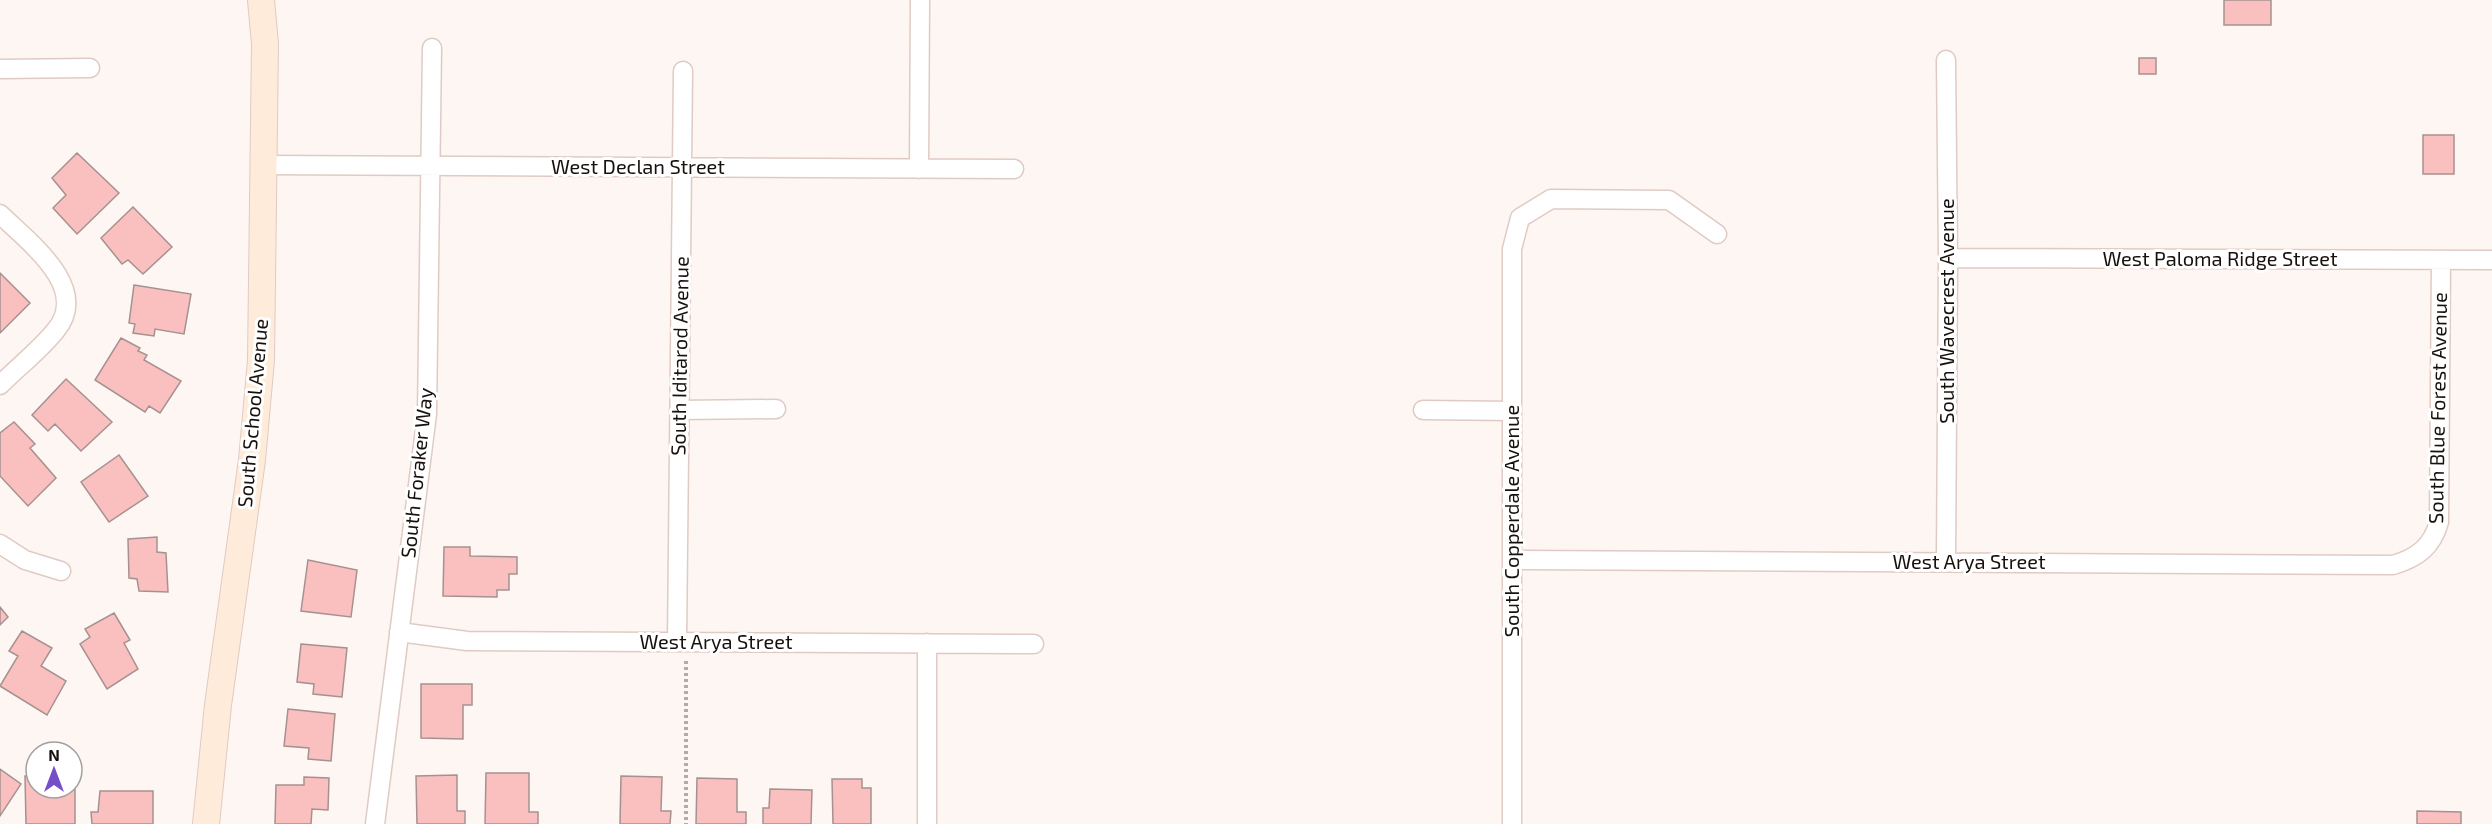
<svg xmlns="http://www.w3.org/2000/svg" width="2492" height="824" font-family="'Exo 2',sans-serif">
<rect width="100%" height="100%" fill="#fef6f2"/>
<path fill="#fac0bf" stroke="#a69190" stroke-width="1.5" d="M2224,0H2271V25H2224Z
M2139,58H2156V74H2139Z
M2423,135H2454V174H2423Z
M77,153L119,193L77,234L53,208L66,195L52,178Z
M133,207L172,247L143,274L128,260L122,264L101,238Z
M0,273L30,303L0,333Z
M134,285L191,294L184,334L155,329L154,336L133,333L135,324L129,323Z
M121,338L140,348L138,351L147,355L144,360L181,381L160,413L149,406L145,412L95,380Z
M66,379L112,422L81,451L55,424L48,431L32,415Z
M14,422L35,444L30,448L56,478L28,506L0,476V433Z
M119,455L148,496L109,522L81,482Z
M157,537V552L166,553L168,592L139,591L137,579L129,578L128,539Z
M444,547H470V556L517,557V574H509V590H497V597L443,596Z
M308,560L357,570L351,617L301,611Z
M0,607L8,617L0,625Z
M114,613L130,640L124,643L138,669L107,689L80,644L90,637L85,629Z
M22,631L52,648L41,666L66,681L47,715L0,686L18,656L9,651Z
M301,644L347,648L342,697L313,694L314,684L297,682Z
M421,684H472V705H463V739L421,738Z
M288,709L335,714L331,761L308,759L309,748L284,746Z
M0,769L21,784L0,816Z
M486,773H529V812H538V824H485Z
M72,775H75V824H26L25,776H36V788H72Z
M457,775V811H465V824H417L416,776Z
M621,776L662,777L661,811H671L670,824H620Z
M304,777L329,778L328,810L312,809L311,824H275L276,785H304Z
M697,778L737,779V812H746V824H696Z
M832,779H862V788H871V824H833Z
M770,789L812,790L811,824H763V808H769Z
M100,791H153V824H92L91,812H98Z
M2417,811L2461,812V824H2417Z"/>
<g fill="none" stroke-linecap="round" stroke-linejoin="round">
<defs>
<path id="street" d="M1946,60L1948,258L1946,561
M0,69L90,68
M263,165L1014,169
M919,169L920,0
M0,214C27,241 91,287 56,330C40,350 18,367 0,385
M1948,258L2492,260
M679,410L776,409
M1423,410L1512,411
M0,544L25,560L61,571
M1512,560L2393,565C2417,558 2432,547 2439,522L2441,260
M399,632L467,641L1034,644
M677,642L683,71
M375,824L427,414L432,48
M927,824V643
M1512,824V249L1520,218L1551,199L1669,200L1717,234"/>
<path id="secondary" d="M206,824L218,705L252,460L261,360L265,44L261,0"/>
</defs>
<use href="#street" stroke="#dfcbc3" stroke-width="21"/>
<use href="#secondary" stroke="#dfcbc3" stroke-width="28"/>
<path stroke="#b3aba8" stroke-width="4" stroke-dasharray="3 3" stroke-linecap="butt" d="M686,661V824"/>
<use href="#street" stroke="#fff" stroke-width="18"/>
<use href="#secondary" stroke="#feebda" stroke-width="26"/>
</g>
<g text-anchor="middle" stroke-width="6" stroke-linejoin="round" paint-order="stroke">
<g font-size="20" fill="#17110e" stroke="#fff">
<text x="638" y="174">West Declan Street</text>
<text x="2220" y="266">West Paloma Ridge Street</text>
<text transform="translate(1947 311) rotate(-90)" y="7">South Wavecrest Avenue</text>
<text transform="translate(680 356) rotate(-89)" y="7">South Iditarod Avenue</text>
<text transform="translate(2438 408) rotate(-89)" y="7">South Blue Forest Avenue</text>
<text transform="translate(253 413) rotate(-85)" y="7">South School Avenue</text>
<text transform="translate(417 473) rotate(-84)" y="7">South Foraker Way</text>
<text transform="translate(1512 521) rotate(-90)" y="7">South Copperdale Avenue</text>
<text x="1969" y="569">West Arya Street</text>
<text x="716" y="649">West Arya Street</text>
</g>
</g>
<g transform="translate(54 770)"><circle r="28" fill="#ffffff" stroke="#a2a09f" stroke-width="1.5"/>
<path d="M0-4.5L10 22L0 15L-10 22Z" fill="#764fc8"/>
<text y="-9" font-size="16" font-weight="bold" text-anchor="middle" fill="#17110e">N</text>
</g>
</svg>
